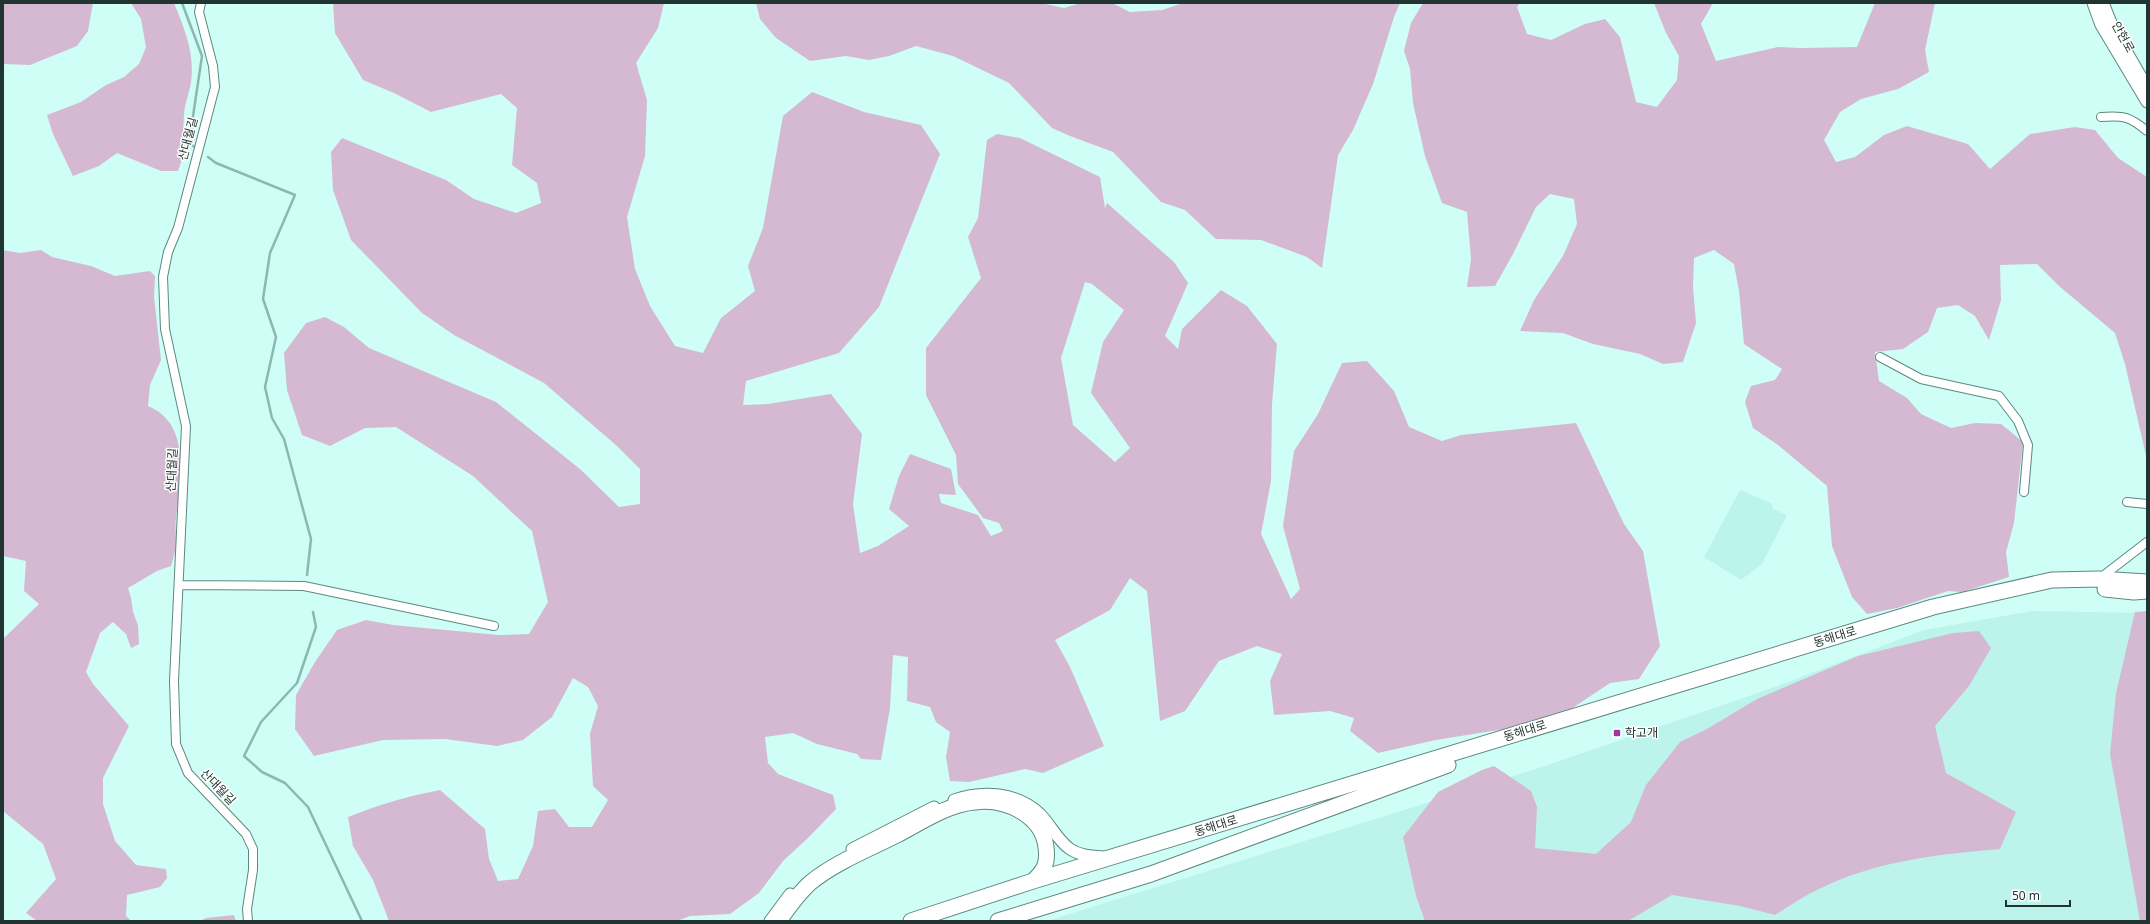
<svg xmlns="http://www.w3.org/2000/svg" width="2150" height="924" font-family="'Noto Sans','Noto Sans KR',sans-serif">
<rect width="100%" height="100%" fill="#cffef6"/>
<path fill="#bcf4eb" d="M1740,490L1771,503L1773,509L1787,515L1762,564L1741,580L1704,557Z
M2032,611L2147,613V921H1047L1539,768L1772,688L1924,630Z"/>
<path fill="#d5b9d3" fill-rule="evenodd" d="M3,3H93L88,31L77,46L30,65L3,64Z
M131,3H174C185,30 195,54 191,83C189,94 184,105 184,116C182,138 187,149 178,171H161L117,153L99,166L73,176L53,134L47,115L81,102L106,85L124,77L139,64L146,47L141,19Z
M333,3H664L658,28L636,63L647,100L645,156L627,217L635,269L650,306L675,346L703,353L721,318L755,291L748,266L763,228L783,116L812,92L864,112L921,125L940,154L879,307L839,353L746,381L743,405L768,404L831,394L862,434L853,504L860,553L878,546L909,526L889,509L899,476L910,454L951,469L956,495L939,494L941,503L978,515L991,536L1003,531L999,523L983,518L958,484L956,455L926,395V348L981,278L968,237L978,218L987,140L997,134L1020,138L1100,177L1105,208L1107,203L1174,262L1188,283L1165,336L1178,349L1182,329L1221,290L1247,306L1277,344L1272,404L1271,481L1261,534L1291,599L1300,589L1283,526L1294,451L1318,414L1342,363L1367,361L1394,391L1409,427L1442,441L1461,435L1576,423L1624,524L1643,551L1660,646L1639,679L1610,683L1553,721L1436,740L1378,753L1350,731L1354,718L1330,711L1274,715L1270,681L1282,654L1257,646L1219,661L1185,711L1160,721L1147,591L1130,578L1110,610L1055,640L1070,667L1104,746L1043,773L1025,769L969,782L950,781L946,757L950,732L936,722L930,707L907,701L908,657L893,655L890,708L881,760L861,759L857,754L817,744L793,733L765,737L768,763L778,774L833,795L836,809L808,838L783,861L759,893L730,914L690,916L677,921H389L373,880L353,846L348,817C378,805 408,796 440,790L485,829L489,859L498,881L518,879L533,846L538,811L555,809L569,827H592L608,800L593,786L590,734L598,706L588,687L573,678L552,717L523,740L497,746L445,739L383,740L314,756L295,729L296,695L315,662L337,630L366,620L393,625L499,635L529,634L548,602L532,531L473,476L396,427L365,428L330,446L302,435L287,390L284,353L306,323L325,317L344,327L369,348L496,402L580,469L619,507L640,504V469L617,446L544,383L454,335L422,313L351,240L333,190L331,152L342,138L446,180L474,199L516,213L541,203L537,183L512,165L517,108L501,94L431,112L394,93L363,80L335,33ZM1085,282L1092,284L1124,310L1103,342L1091,393L1130,448L1115,462L1073,425L1061,358Z
M756,3H1041L1064,8L1081,3H1112L1130,12L1162,10L1183,3H1400L1394,17L1373,84L1353,130L1338,155L1322,268L1307,257L1261,240L1216,239L1185,210L1161,202L1113,152L1070,136L1052,128L1009,83L953,56L916,46L889,56L869,60L846,56L810,61L776,38L760,19Z
M1423,3H1520L1517,7L1527,34L1551,40L1585,24L1605,19L1620,37L1636,102L1657,107L1677,80L1679,56L1666,33L1654,3H1713L1701,24L1716,61L1778,47L1801,48L1857,47L1875,3H1935L1925,50L1929,72L1898,89L1861,99L1840,112L1824,140L1836,162L1855,157L1884,135L1907,126L1968,144L1990,169L2030,134L2075,127L2095,130L2118,158L2147,177V460L2125,364L2115,333L2059,286L2037,264L2000,265L2001,300L1989,340L1975,316L1958,305L1937,308L1928,332L1903,349L1875,352L1879,381L1907,398L1921,414L1951,428L1975,423L2001,424L2023,442L2014,523L2006,552L2009,577L1962,592L1948,591L1897,608L1867,614L1852,597L1832,546L1827,486L1778,445L1753,428L1745,402L1751,386L1775,380L1782,369L1744,344L1739,291L1734,264L1714,250L1694,258L1693,287L1696,323L1683,362L1663,364L1640,354L1593,344L1563,333L1520,331L1534,300L1563,256L1577,224L1574,199L1550,194L1536,207L1513,254L1495,286L1467,287L1471,259L1467,212L1442,203L1425,156L1413,103L1410,69L1404,51L1411,23Z
M3,250L20,253L41,250L52,257L91,266L115,276L150,271L155,276L154,297L161,360L150,385L148,406C192,424 180,480 176,518C175,526 176,534 176,542C176,550 173,559 171,566L157,571L128,588L131,598L133,612L138,625L139,644L131,648L126,634L113,622L100,633L86,672L93,684L129,726L103,778V804L115,841L136,865L166,869L167,878L160,887L127,895L126,916L131,921H37L26,913L56,879L43,844L3,811V639L39,604L24,591L26,561L3,556Z
M2147,611V921H2140L2110,754L2116,693L2135,612Z
M1979,631L1991,648L1969,686L1935,726L1946,773L2016,812L2000,849C1940,854 1875,861 1819,889C1804,896 1789,906 1775,915L1740,906L1672,895L1628,921H1425L1416,896L1403,837L1438,792L1482,770L1494,766L1531,791L1537,807L1535,848L1596,854L1631,822L1646,785L1680,742L1707,729L1757,699L1858,656L1953,633Z
M234,915L236,921H200L206,918Z"/>
<g fill="none" stroke-linecap="round" stroke-linejoin="round">
<path stroke="#8cb8b1" stroke-width="2.5" d="M182,3L202,56L189,143L196,148
M208,157L216,163L295,195L270,253L263,299L276,337L265,387L272,418L284,439L311,539L307,575
M313,612L316,627L297,683L261,722L244,756L262,772L285,783L308,807L362,921"/>
<defs>
<path id="street" d="M201,3L199,12L213,66L215,87L178,228L168,252L163,277L165,329L186,426L174,681L176,744L188,773L246,834L253,849V870L247,909L248,921
M2101,117C2124,115 2130,117 2147,131
M1880,357L1921,379L1999,396L2018,421L2028,445L2024,492
M2127,502L2147,504
M2099,579L2147,542
M179,585L304,586L494,626"/>
<path id="secondary" d="M2093,3L2101,25L2147,102
M2103,3L2114,30L2147,87
M954,800C982,790 1017,792 1040,814C1051,825 1057,840 1070,849C1080,856 1093,856 1105,857
M852,849L934,807
M770,921L790,894"/>
<path id="highway" d="M2105,589L2134,592L2147,591
M779,921C788,908 798,894 810,883C834,863 869,849 897,835C920,823 948,804 975,802C1005,798 1042,815 1046,847C1048,863 1045,870 1033,881
M911,921L1033,881L1933,607L2052,580L2098,579L2147,582
M998,921L1151,874L1448,765"/>
</defs>
<use href="#street" stroke="#5d8881" stroke-width="10"/>
<use href="#secondary" stroke="#5d8881" stroke-width="13"/>
<use href="#highway" stroke="#5d8881" stroke-width="17"/>
<use href="#street" stroke="#fff" stroke-width="8"/>
<use href="#secondary" stroke="#fff" stroke-width="11"/>
<use href="#highway" stroke="#fff" stroke-width="15"/>
</g>
<rect fill="#9e389d" stroke="#fff" stroke-width="1.5" x="1613" y="729" width="8" height="8" rx="2"/>
<g text-anchor="middle" stroke-width="3" stroke-linejoin="round" paint-order="stroke">
<g font-size="12" fill="#223431" stroke="#fff">
<text transform="translate(2123 37) rotate(61)" y="4">안현로</text>
<text transform="translate(188 139) rotate(-75)" y="4">산대월길</text>
<text transform="translate(172 470) rotate(-87)" y="4">산대월길</text>
<text transform="translate(1835 637) rotate(-17)" y="4">동해대로</text>
<text transform="translate(1525 731) rotate(-17)" y="4">동해대로</text>
<text transform="translate(218 787) rotate(46)" y="4">산대월길</text>
<text transform="translate(1216 826) rotate(-17)" y="4">동해대로</text>
</g>
<g font-size="12" fill="#223431" stroke="#fff" text-anchor="start">
<text x="1625" y="737">학고개</text>
</g>
</g>
<rect width="2150" height="924" fill="none" stroke="#223431" stroke-width="8"/>
<path d="M2006 900v6h64v-6" fill="none" stroke="#223431" stroke-width="2"/>
<text x="2012" y="900" font-size="12" fill="#223431" stroke="#ffffff" stroke-width="3" paint-order="stroke">50 m</text>
</svg>
